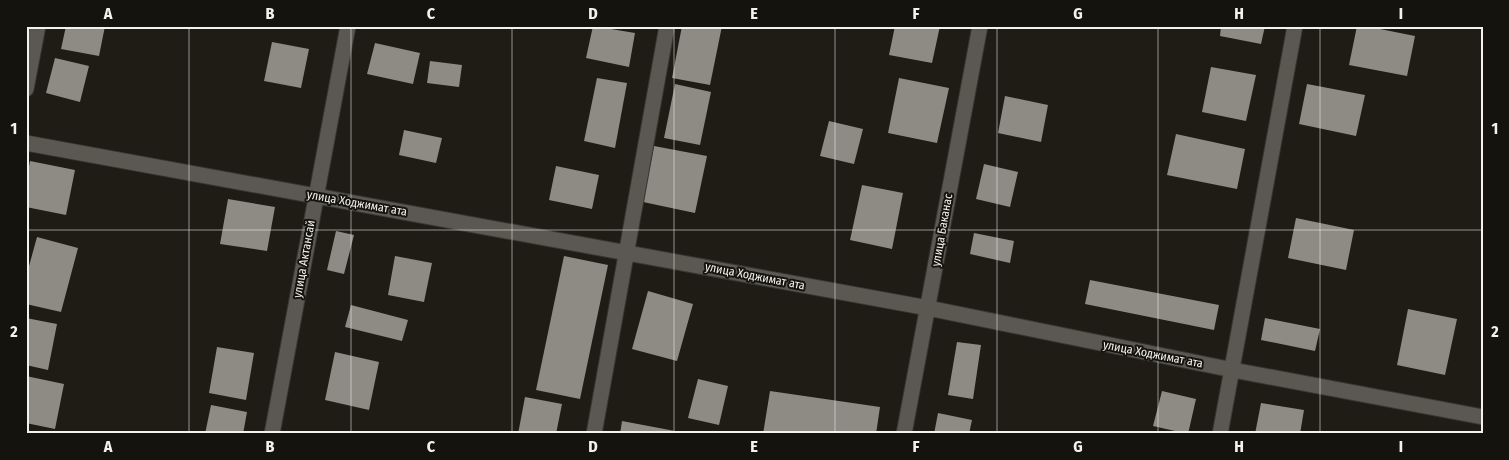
<svg xmlns="http://www.w3.org/2000/svg" width="1509" height="460" font-family="'Fira Sans Condensed',sans-serif">
<rect width="100%" height="100%" fill="#1e1c15"/>
<path fill="#8d8b83" d="M66,26H105L99,56L61,49Z
M593,26L635,33L629,67L586,58Z
M682,26H722L710,85L672,78Z
M895,26H940L932,63L889,55Z
M1221,26H1265L1261,44L1220,36Z
M1357,26H1365L1415,36L1407,76L1349,65Z
M272,42L309,49L301,88L264,81Z
M375,43L420,53L413,84L367,74Z
M55,58L89,66L80,102L46,93Z
M430,61L462,65L459,87L427,83Z
M1211,67L1256,75L1246,121L1202,112Z
M597,78L627,83L615,148L584,141Z
M899,78L949,88L937,143L888,133Z
M675,84L711,92L700,145L664,138Z
M1307,84L1365,95L1356,136L1299,124Z
M1005,96L1048,105L1041,142L998,133Z
M829,121L863,129L854,164L820,156Z
M404,130L442,138L436,163L399,155Z
M1176,134L1245,149L1237,189L1167,175Z
M654,146L707,156L695,213L643,202Z
M30,161L75,170L66,215L26,207V182Z
M984,164L1018,172L1010,207L976,199Z
M556,166L599,175L592,209L549,200Z
M862,185L903,193L892,249L850,240Z
M228,199L275,207L267,251L220,244Z
M1296,218L1354,230L1346,270L1288,258Z
M336,231L354,235L344,274L327,270Z
M974,233L1014,241L1010,263L970,254Z
M37,237L78,248L61,312L26,304V277Z
M395,256L432,263L424,302L388,295Z
M564,256L608,265L580,399L536,390Z
M1090,280L1219,305L1214,330L1085,304Z
M648,291L693,304L677,361L632,349Z
M351,305L408,320L402,341L345,327Z
M1408,309L1457,319L1445,375L1397,365Z
M26,318L57,324L48,370L26,365Z
M1265,318L1320,329L1315,351L1261,340Z
M957,342L981,345L973,399L948,395Z
M217,347L254,353L246,400L209,393Z
M335,352L379,362L369,410L325,400Z
M26,376L64,384L55,429L26,423Z
M698,379L728,386L719,425L688,418Z
M770,391L880,407L876,434H763Z
M1162,391L1196,399L1188,434L1153,426Z
M525,397L562,404L556,434H518Z
M1261,403L1304,410L1300,434H1255Z
M211,405L247,412L243,434H205Z
M938,413L972,420L969,434H934Z
M622,421L675,431V434H620Z"/>
<g fill="none" stroke-linecap="round" stroke-linejoin="round">
<defs>
<path id="street" d="M26,89L38,26
M26,143L928,308L1233,370L1483,417
M272,434L348,26
M594,434L667,26
M904,434L980,26
M1220,434L1295,26"/>
</defs>
<use href="#street" stroke="#373632" stroke-width="17"/>
<use href="#street" stroke="#5a5850" stroke-width="15"/>
</g>
<path fill="none" stroke="#f3f2ed" stroke-width="1" stroke-opacity="0.55" d="M189,26V434M351,26V434M512,26V434M674,26V434M835,26V434M997,26V434M1158,26V434M1320,26V434M26,230H1483"/>
<g text-anchor="middle" stroke-width="4" stroke-linejoin="round" paint-order="stroke">
<g font-size="12" fill="#f3f2ed" stroke="#15130d">
<text transform="translate(357 203) rotate(10)" y="4">улица Ходжимат ата</text>
<text transform="translate(942 230) rotate(-80)" y="4">улица Баканас</text>
<text transform="translate(304 259) rotate(-80)" y="4">улица Актансай</text>
<text transform="translate(755 276) rotate(11)" y="4">улица Ходжимат ата</text>
<text transform="translate(1153 354) rotate(11)" y="4">улица Ходжимат ата</text>
</g>
</g>
<rect width="1509" height="460" fill="none" stroke="#15130d" stroke-width="55"/>
<rect x="28" y="28" width="1454" height="404" fill="none" stroke="#f3f2ed" stroke-width="2"/>
<g font-size="16" text-anchor="middle" font-weight="bold" fill="#f3f2ed">
<text x="108" y="19">A</text>
<text x="270" y="19">B</text>
<text x="431" y="19">C</text>
<text x="593" y="19">D</text>
<text x="754" y="19">E</text>
<text x="916" y="19">F</text>
<text x="1078" y="19">G</text>
<text x="1239" y="19">H</text>
<text x="1401" y="19">I</text>
<text x="14" y="134">1</text>
<text x="1495" y="134">1</text>
<text x="14" y="337">2</text>
<text x="1495" y="337">2</text>
<text x="108" y="452">A</text>
<text x="270" y="452">B</text>
<text x="431" y="452">C</text>
<text x="593" y="452">D</text>
<text x="754" y="452">E</text>
<text x="916" y="452">F</text>
<text x="1078" y="452">G</text>
<text x="1239" y="452">H</text>
<text x="1401" y="452">I</text>
</g>
</svg>
